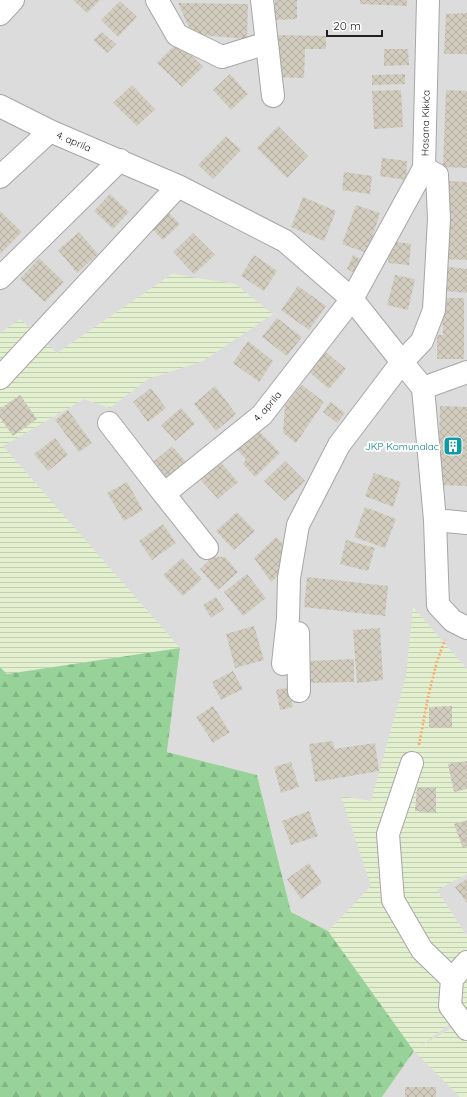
<svg xmlns="http://www.w3.org/2000/svg" width="467" height="1097" font-family="Quicksand,sans-serif">
<defs>
<pattern id="farmland-rules" width="6" height="5" patternUnits="userSpaceOnUse"><rect width="6" height="5" fill="#e3f0cf"/><path d="M0 2.5h6" fill="none" stroke="#c2cdb1"/></pattern>
<pattern id="forest-firs" width="22" height="20" patternUnits="userSpaceOnUse"><rect width="22" height="20" fill="#97d299"/><path d="M5 1l3.5 6h-7zM16 11l3.5 6h-7z" fill="#82b483"/></pattern>
<pattern id="building-cross-hatch" width="8" height="8" patternUnits="userSpaceOnUse"><rect width="8" height="8" fill="#d1ccbe"/><path d="M0 0l8 8M0 8l8-8" fill="none" stroke="#b3afa3"/></pattern>
</defs>
<rect width="100%" height="100%" fill="#f1f0e5"/>
<path fill="#dddcdc" d="M0,0H467V1097H382L414,1051L328,931L291,912L257,775L167,752L180,648L7,674L0,667Z"/>
<path fill="url(#farmland-rules)" d="M172,274L235,284L273,314L203,361L148,379L110,408L84,399L3,446L180,648L7,674L0,667V333L20,319L57,353Z
M413,607L467,669V874L437,890L467,936V1011L419,1047L467,1019V1097H460L414,1051L328,931L371,886L341,796L371,801L406,676Z"/>
<path fill="url(#forest-firs)" d="M180,648L167,752L257,775L291,912L328,931L414,1051L382,1097H0V667L7,674Z"/>
<path fill="url(#building-cross-hatch)" d="M73,0H100L87,13Z
M275,0H297V19L275,20Z
M360,0H407V6L360,4Z
M120,1L137,17L118,37L101,20Z
M178,3L248,4L247,39L192,34Z
M467,13V54H444L446,14Z
M102,32L116,44L107,53L93,40Z
M274,35L326,36V49H305L304,78L273,77Z
M178,42L203,67L182,87L157,63Z
M384,49H408L409,65L384,66Z
M230,74L248,94L231,110L213,90Z
M405,74V84L372,85V75Z
M132,85L155,109L137,126L113,103Z
M401,90L403,127L374,129L372,91Z
M446,90L467,91V168L443,167Z
M278,126L308,156L287,178L257,148Z
M226,136L241,150L213,179L198,165Z
M382,158L407,161L406,180L380,176Z
M344,172L372,176L370,194L342,190Z
M449,181L467,182V260L444,259Z
M110,194L129,212L113,229L94,211Z
M303,197L336,211L324,241L291,227Z
M356,205L380,213L367,253L342,244Z
M0,211L22,232L0,254Z
M167,211L180,224L163,240L150,227Z
M79,232L98,254L77,273L58,250Z
M193,233L215,255L194,274L173,252Z
M390,241L411,244L409,265L388,263Z
M254,255L277,271L264,291L241,276Z
M353,255L362,260L355,273L347,269Z
M39,258L64,282L45,302L20,279Z
M448,267L467,269V293L447,291Z
M395,275L415,279L408,310L387,305Z
M298,286L326,306L309,330L281,310Z
M442,298H464V359H437V335H443Z
M277,318L302,337L287,356L262,337Z
M248,341L273,361L259,382L233,363Z
M326,352L346,369L329,389L309,372Z
M302,385L324,402L296,443L283,433L285,405Z
M215,386L236,414L216,431L194,404Z
M151,388L166,408L148,422L133,402Z
M20,395L37,419L13,436L0,418V409Z
M330,402L345,413L337,423L323,412Z
M440,406L467,407V486L438,485Z
M181,408L195,424L175,441L161,425Z
M68,410L92,443L79,452L55,420Z
M257,429L280,453L255,477L243,464L246,459L236,449Z
M55,438L68,455L48,471L34,454Z
M172,446L186,462L165,479L152,463Z
M219,460L238,482L218,499L199,478Z
M285,461L305,481L285,501L264,481Z
M374,473L401,482L393,507L365,496Z
M127,482L143,510L124,521L107,493Z
M365,507L396,519L385,548L354,537Z
M237,512L255,531L234,550L216,531Z
M163,524L176,543L152,560L139,541Z
M276,537L285,546L282,572L271,582L254,558Z
M346,540L375,548L368,571L340,564Z
M212,557H225L238,572L218,590L200,569Z
M182,558L202,579L183,596L163,575Z
M247,574L266,598L243,616L224,592Z
M307,577L388,586L385,616L304,607Z
M216,597L224,609L211,618L203,605Z
M254,626L264,660L235,668L226,634Z
M380,628L383,680L357,683L353,630Z
M354,659V682L309,683V661Z
M233,671L243,689L221,700L212,682Z
M289,687L293,707L280,710L276,690Z
M213,706L230,732L213,743L196,717Z
M452,706V727L429,728V707Z
M333,741L334,749L375,743L379,771L315,782L309,744Z
M467,761V789L454,792L448,764Z
M291,762L299,787L281,793L274,767Z
M417,788H436V813L415,811Z
M309,811L318,836L291,845L282,821Z
M467,820V846L463,848L454,824Z
M309,863L322,883L301,899L287,879Z
M467,879V903L455,887Z
M405,1087H436V1097H405Z"/>
<g fill="none" stroke-linecap="round" stroke-linejoin="round">
<defs>
<path id="minor" d="M157,0L177,35L222,57L267,43
M262,0L273,96
M0,14L13,0
M0,106L50,131L178,186L285,241L352,299L402,362L339,445L298,525L289,578L288,618L283,664
M424,168L437,175L439,219L434,310L422,341L402,362L423,388L435,520L438,605L453,621L467,628
M0,177L50,131
M0,278L120,160
M0,378L178,186
M423,388L467,372
M109,423L164,494L262,415L352,299L424,168L428,0
M164,494L207,548
M435,520L467,523
M298,633L299,691
M412,763L388,834L393,900L422,950L452,979
M467,962L452,979L450,1006L467,1029"/>
</defs>
<use href="#minor" stroke="#a6a6a6" stroke-width="24"/>
<path stroke="#ffa867" stroke-width="2.5" stroke-dasharray="2 2" stroke-linecap="butt" d="M419,745L428,697L437,661L445,640"/>
<use href="#minor" stroke="#fff" stroke-width="22"/>
</g>
<defs>
<symbol id="building-square" viewBox="-11 -11 22 22"><rect x="-9" y="-9" width="18" height="18" rx="4" fill="#0f9aa8" stroke="#fff"/><path d="M-4-6H4V6H1V3H-1V6H-4ZM-2.5-4.3h1.7v1.8h-1.7ZM.8-4.3h1.7v1.8H.8ZM-2.5-1h1.7V.8h-1.7ZM.8-1h1.7V.8H.8Z" fill="#fff"/></symbol>
</defs>
<g fill-rule="evenodd">
<use href="#building-square" x="442" y="435" width="22" height="22"/>
</g>
<g text-anchor="middle" stroke-width="4" stroke-linejoin="round" paint-order="stroke">
<g font-size="10" fill="#1f1f1f" stroke="#fff">
<text transform="translate(425 123) rotate(-89)" y="4">Hasana Kikića</text>
<text transform="translate(74 141) rotate(23)" y="4">4. aprila</text>
<text transform="translate(267 406) rotate(-49)" y="4">4. aprila</text>
</g>
<g font-size="10" fill="#0d838f" stroke="#fff" text-anchor="end">
<text x="439" y="450">JKP Komunalac</text>
</g>
</g>
<path d="M327 30v6h55v-6" fill="none" stroke="#1f1f1f" stroke-width="2"/>
<text x="333" y="30" font-size="12" fill="#1f1f1f" stroke="#ffffff" stroke-width="3" paint-order="stroke">20 m</text>
</svg>
